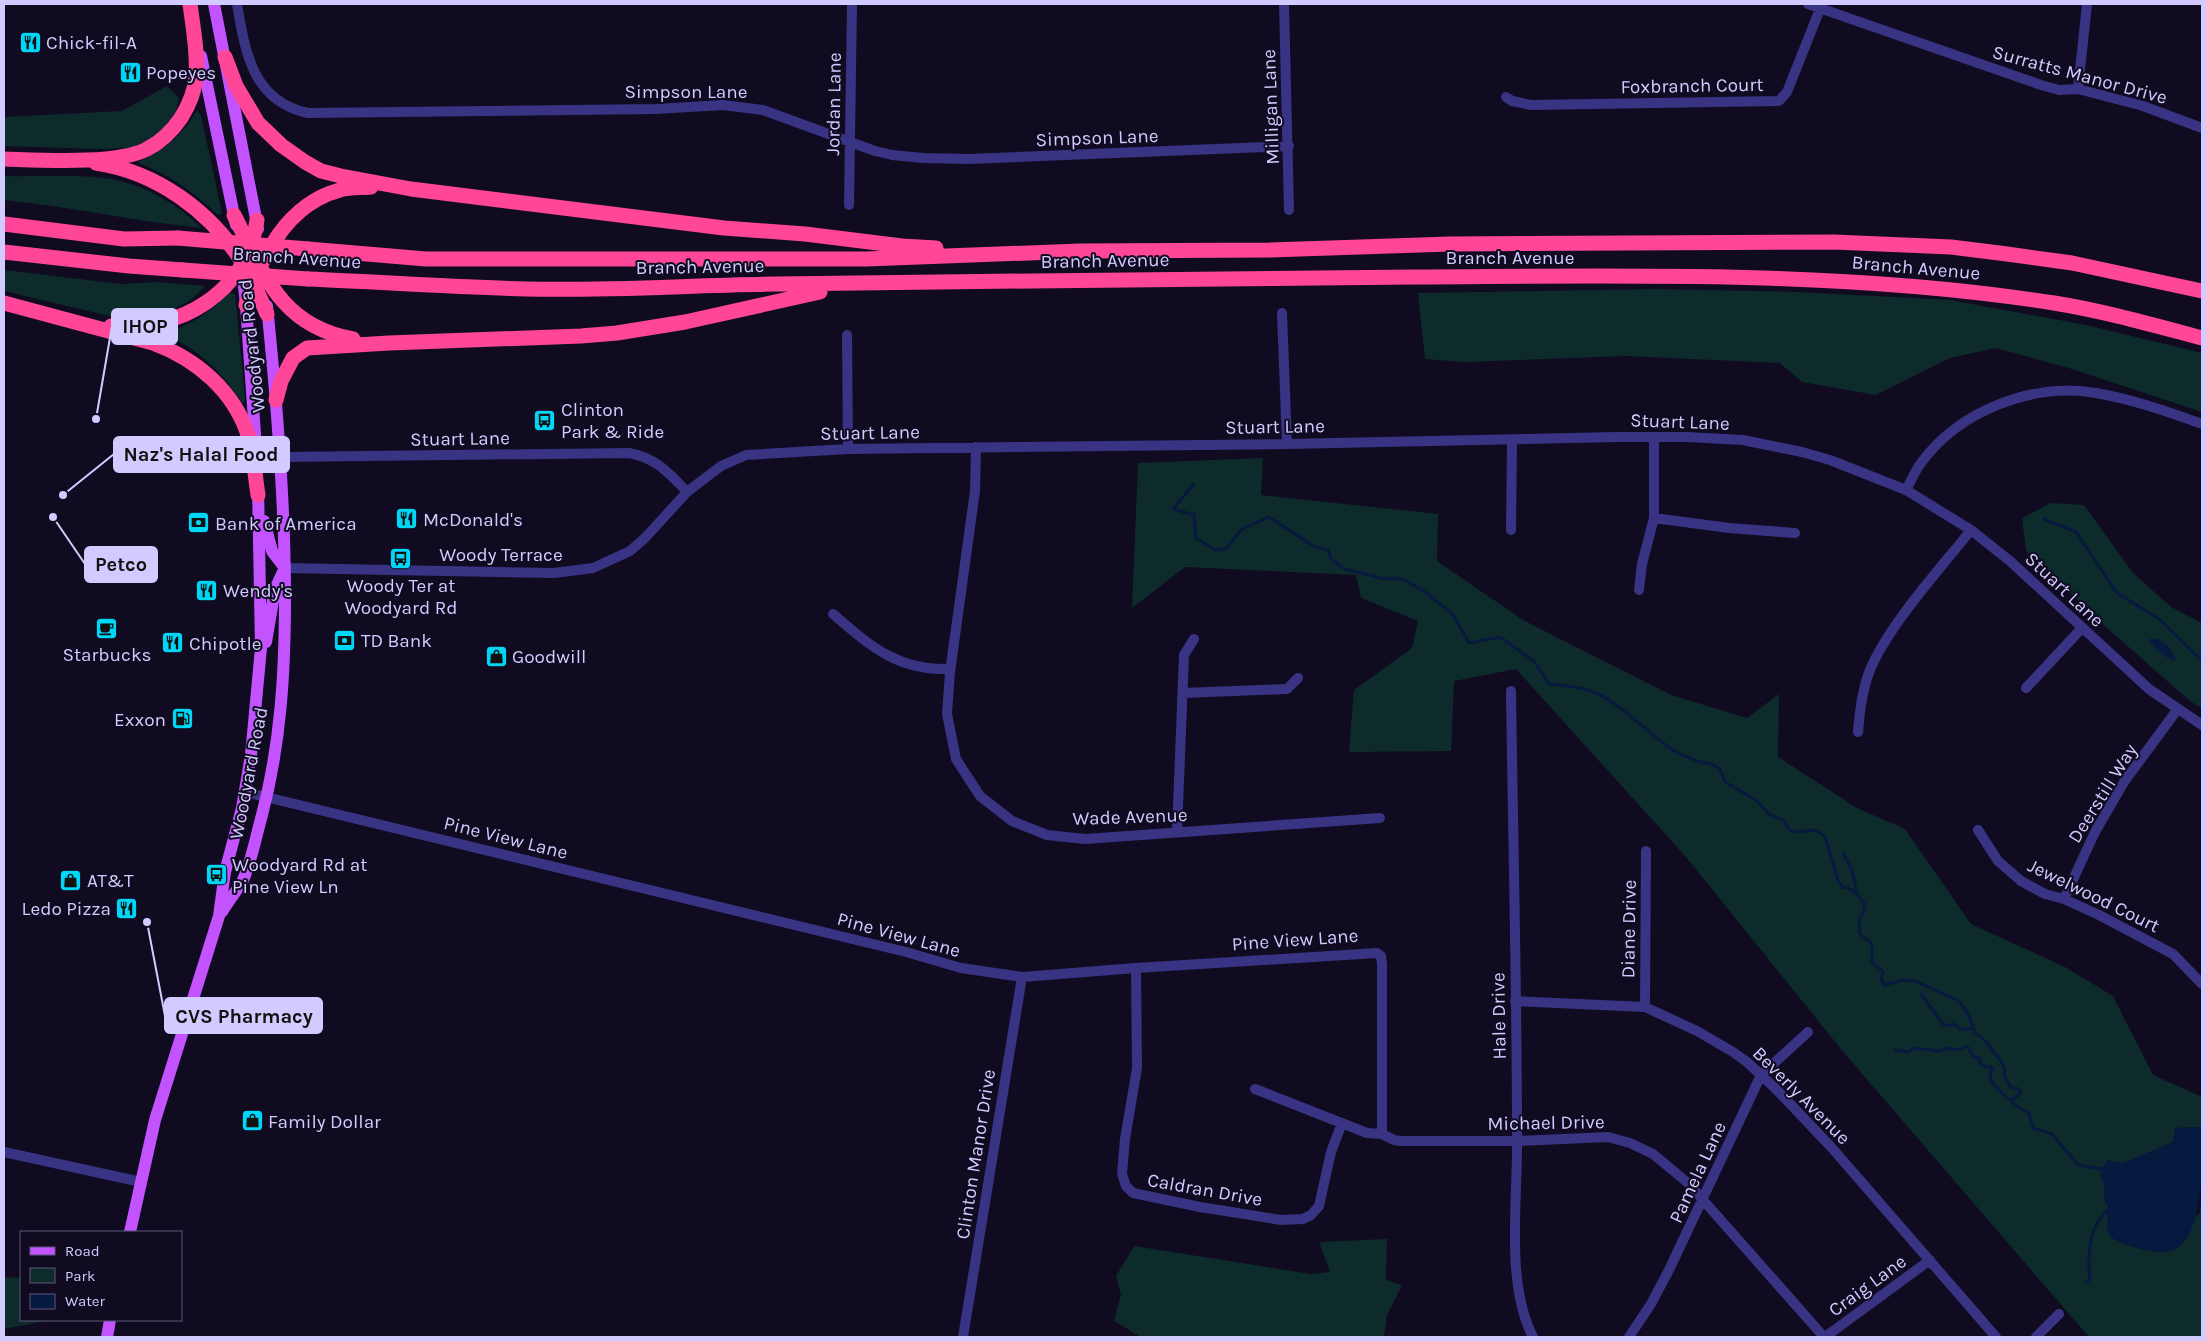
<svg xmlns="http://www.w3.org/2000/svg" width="2206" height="1341" font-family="Karla,sans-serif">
<rect width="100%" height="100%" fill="#100b21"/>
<path fill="#0e2b2b" d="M167,86L179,98L175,114L156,136L131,148L97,149L4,146V117L122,111Z
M197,110L201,116L222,213L218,215C191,190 171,176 137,162C164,151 182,136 197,110Z
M4,176C37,177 71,174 104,178C136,181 180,204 201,228C135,221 70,207 4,200Z
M4,270L121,284L158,282L205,286L192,299L173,310L150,316L122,319L4,291Z
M1656,289L1799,292L1950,300L2086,325L2202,353V412L2072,369L1996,348L1950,358L1876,395L1802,382L1780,363L1626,356L1466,362L1425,359L1418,293Z
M228,292L235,294L245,398L243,404C222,373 200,349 164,335C189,324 211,314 228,292Z
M1263,458L1261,495L1438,514L1437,561L1523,620L1671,695L1747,718L1779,694L1778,757L1857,808L1905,829L1971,924L2065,967L2113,996L2153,1075L2202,1097V1127L2175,1128L2173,1142L2100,1174L2105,1186V1200L2109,1209L2107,1217L2199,1215L2202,1198V1337H2089L1845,1054L1686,857L1516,669L1454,681L1451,751L1349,752L1354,690L1412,648L1418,621L1361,598L1356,575L1185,567L1132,608L1138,463Z
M2051,503L2084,505L2133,573L2171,607L2202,623V708L2191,702L2106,627L2026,551L2022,518Z
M1387,1239L1386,1280L1402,1285L1387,1315L1384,1337H1141L1114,1321L1121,1295L1116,1276L1134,1246L1311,1274L1330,1272L1319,1242Z
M4,1277L21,1278V1320H50L4,1329Z"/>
<path fill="#06193f" d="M2156,638C2167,643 2172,649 2176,660C2167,660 2153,648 2149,639Z
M2202,1127C2202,1159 2206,1237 2172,1251C2165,1253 2157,1252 2149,1251C2140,1249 2116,1243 2110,1236C2104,1228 2109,1219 2109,1210C2109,1206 2105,1203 2105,1200C2102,1187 2107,1188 2100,1174L2107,1160L2123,1163L2173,1142L2175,1128Z"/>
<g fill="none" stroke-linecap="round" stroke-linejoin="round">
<path stroke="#06193f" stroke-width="3" d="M1194,484L1173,509L1194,515L1196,538L1215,550L1226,549L1242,529L1269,517L1315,547L1328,550L1331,559L1345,569L1381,578L1403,579L1428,594L1453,615L1469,643L1500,637L1534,661L1549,684C1564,685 1577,686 1591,691C1622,703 1643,730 1670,748C1677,753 1689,758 1698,761C1715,766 1718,761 1725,782L1756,800L1769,814L1784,821L1789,829L1795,832L1815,830L1825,836L1838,881L1844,888L1847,887L1857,894L1865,905L1863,914L1859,918L1860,934L1872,944V962L1883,972L1881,979L1884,985L1903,980L1915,981L1959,1001L1967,1012L1975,1032L1986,1042L2000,1060L2005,1069L2004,1075L2011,1088H2017L2021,1093L2011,1101
M2044,519L2076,532L2117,593L2159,619L2202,661
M1843,853L1852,870L1857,894
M1921,994L1943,1024L1947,1026L1954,1024C1961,1030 1964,1031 1973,1028
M1895,1050L1909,1052L1913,1048L1939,1051L1950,1048L1959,1050L1967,1046L1973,1056L1980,1059L1981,1065L1993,1068C1991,1072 1989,1075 1991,1079C1995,1089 2018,1109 2029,1113L2033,1128L2052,1134L2078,1165L2102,1169
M2086,1283L2090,1278C2087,1252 2089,1226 2109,1209"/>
<path stroke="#393383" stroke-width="10" d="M237,4C245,51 252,101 308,113L656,109L723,105L763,110L875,151L892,155L923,158L969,159L1289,146
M1284,4L1289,210
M1808,4L2041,85L2059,90L2078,89L2143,106L2202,128
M2078,89L2087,4
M1506,97L1512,101L1531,105L1779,101L1787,92L1820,9
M849,205L852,4
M1282,313L1287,444
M847,335L848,449
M976,447L975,491L950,672L947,714L956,759L980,796L1012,821L1047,835L1085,839L1380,818
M282,457L629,453C655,457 670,474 687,492
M1906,490C1911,481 1915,471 1921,463C1959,411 2032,382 2096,393C2132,399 2168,412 2202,424
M1654,518L1729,528L1795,533
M1511,530L1512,440
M285,568L554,573L593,568L630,551L645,538L687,492L721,466L746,455L848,449L1287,444L1617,437H1687L1743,440L1802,452L1830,460L1906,490L1971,530L2010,561L2149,689L2202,725
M1639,590L1642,564L1654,518V438
M833,614C870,646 898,671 950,669
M2026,688L2082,628
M1511,691C1513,840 1517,990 1517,1139C1518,1199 1505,1283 1533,1337
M1183,693L1287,689L1298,678
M1858,732C1860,708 1863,683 1874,661C1896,617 1940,569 1971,530
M245,792L906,952L961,968L1022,977L1136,968L1377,953L1381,956L1382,964V1134
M1978,830L1998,861L2021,881L2045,894L2064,899L2099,915L2173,954L2202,984
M1177,832L1184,655L1194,639
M2064,899L2095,832L2124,782L2177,710
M1136,968L1137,1068L1125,1139L1122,1174L1126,1186L1133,1193L1200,1207L1281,1220L1303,1219L1311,1215L1319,1206L1331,1152L1342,1123
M1515,1001L1645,1007L1697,1031L1733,1052L1747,1062L1776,1089L1832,1148L1996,1337
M1645,1007L1646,851
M1255,1089L1367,1133L1382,1134L1394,1140L1401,1141H1517L1608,1137L1630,1143L1653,1154L1688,1183L1824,1337
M4,1152L141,1182
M963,1337L1022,977
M1629,1337L1651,1304L1669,1270L1761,1075L1808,1032
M1825,1337L1930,1260
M2036,1337L2059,1314"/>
<path stroke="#c352ff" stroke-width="12" d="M214,4L258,229
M201,56L236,225
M242,267L246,305L256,449
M264,521L272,551L285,568
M266,642L275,589L283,572
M222,912C228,901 237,891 243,880C252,860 256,836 262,815C281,743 285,671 285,597C285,500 277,403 267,306
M130,1232L155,1120L219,916L225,872L242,808L251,755L261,648L258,486
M107,1337L110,1320"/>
<path stroke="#ff4699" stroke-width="15" d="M225,57L236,86L258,123L281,145L305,162L321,171L341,176L411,189L724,228L805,234L902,246L936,248
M4,159C39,160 117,165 147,149C161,142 172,131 181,118C189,105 195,92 196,76C198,52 193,28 190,4
M96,163C157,172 212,212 244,265C253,280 260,297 267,314
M234,215C264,274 280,326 353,339
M4,224L124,239L178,238
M308,249L426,259H866L1080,251L1270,250L1450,244L1834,242L1951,247L2007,254L2072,263L2202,291
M4,252L129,266L183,270
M308,279C381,282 454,287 527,289C610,291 693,285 776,284C989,282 1202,278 1415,277C1628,276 1843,270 2054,303C2104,311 2153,325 2202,338
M4,303L153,343C196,359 235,391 249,438C254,456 255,476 258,495
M246,305C260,258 287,204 340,190C349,187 361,188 371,187
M111,326C181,332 247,292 257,220
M276,400L281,381L293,358L307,348L389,343L581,336L617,333L685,322L820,292"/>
<path stroke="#ff4699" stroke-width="15" d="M178,238L308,249
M183,270L308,279"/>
</g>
<defs>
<symbol id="restaurant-square" viewBox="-11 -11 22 22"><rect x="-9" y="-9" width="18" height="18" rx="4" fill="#00d6f6" stroke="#100b21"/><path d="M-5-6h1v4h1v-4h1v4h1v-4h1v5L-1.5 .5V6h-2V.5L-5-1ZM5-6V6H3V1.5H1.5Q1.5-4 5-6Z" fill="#111"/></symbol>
<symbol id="bus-square" viewBox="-11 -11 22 22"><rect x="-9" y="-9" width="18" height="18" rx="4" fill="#00d6f6" stroke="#100b21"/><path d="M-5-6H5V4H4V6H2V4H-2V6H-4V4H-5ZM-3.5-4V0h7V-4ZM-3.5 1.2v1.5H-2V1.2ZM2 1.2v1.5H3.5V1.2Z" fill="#111"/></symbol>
<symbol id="bank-square" viewBox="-11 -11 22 22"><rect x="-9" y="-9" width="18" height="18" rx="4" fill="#00d6f6" stroke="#100b21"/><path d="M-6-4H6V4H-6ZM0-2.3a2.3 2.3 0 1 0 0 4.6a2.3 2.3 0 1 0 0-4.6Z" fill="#111"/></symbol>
<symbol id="cafe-square" viewBox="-11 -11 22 22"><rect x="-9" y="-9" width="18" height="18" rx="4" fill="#00d6f6" stroke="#100b21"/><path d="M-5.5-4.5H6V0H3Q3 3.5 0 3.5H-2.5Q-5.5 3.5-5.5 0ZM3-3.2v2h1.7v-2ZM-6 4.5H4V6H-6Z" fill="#111"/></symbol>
<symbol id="shop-square" viewBox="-11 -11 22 22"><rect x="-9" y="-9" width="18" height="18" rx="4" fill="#00d6f6" stroke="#100b21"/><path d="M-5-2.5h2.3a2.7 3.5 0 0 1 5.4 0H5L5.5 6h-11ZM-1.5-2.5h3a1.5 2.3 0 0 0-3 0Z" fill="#111"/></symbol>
<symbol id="fuel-square" viewBox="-11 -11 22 22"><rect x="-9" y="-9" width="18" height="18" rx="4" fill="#00d6f6" stroke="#100b21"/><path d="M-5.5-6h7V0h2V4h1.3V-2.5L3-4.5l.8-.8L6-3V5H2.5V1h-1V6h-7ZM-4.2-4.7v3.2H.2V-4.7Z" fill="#111"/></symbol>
</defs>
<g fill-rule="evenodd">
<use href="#restaurant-square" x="18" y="30" width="25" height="25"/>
<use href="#restaurant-square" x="118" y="60" width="25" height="25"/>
<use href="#bus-square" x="532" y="408" width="25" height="25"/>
<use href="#restaurant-square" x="394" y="506" width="25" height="25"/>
<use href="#bank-square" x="186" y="510" width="25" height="25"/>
<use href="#bus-square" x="388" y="546" width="25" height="25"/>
<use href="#restaurant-square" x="194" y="578" width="25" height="25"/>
<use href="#cafe-square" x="94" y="616" width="25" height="25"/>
<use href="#bank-square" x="332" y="628" width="25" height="25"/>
<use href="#restaurant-square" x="160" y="630" width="25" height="25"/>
<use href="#shop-square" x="484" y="644" width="25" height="25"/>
<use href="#fuel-square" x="170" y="706" width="25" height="25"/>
<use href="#bus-square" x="204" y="862" width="25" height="25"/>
<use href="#shop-square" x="58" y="868" width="25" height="25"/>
<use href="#restaurant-square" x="114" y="896" width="25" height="25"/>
<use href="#shop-square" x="240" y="1108" width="25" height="25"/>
</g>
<g text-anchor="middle" stroke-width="4" stroke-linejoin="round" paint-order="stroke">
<g font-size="19" fill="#d2cbff" stroke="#100b21" text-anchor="start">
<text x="46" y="49">Chick-fil-A</text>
<text x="146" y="79">Popeyes</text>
<text x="561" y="416">Clinton<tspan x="561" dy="22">Park &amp; Ride</tspan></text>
<text x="423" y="526">McDonald's</text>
<text x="215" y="530">Bank of America</text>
<text x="401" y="592" text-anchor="middle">Woody Ter at<tspan x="401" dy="22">Woodyard Rd</tspan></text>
<text x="223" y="597">Wendy's</text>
<text x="361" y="647">TD Bank</text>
<text x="189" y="650">Chipotle</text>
<text x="107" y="661" text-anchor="middle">Starbucks</text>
<text x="512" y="663">Goodwill</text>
<text x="166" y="726" text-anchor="end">Exxon</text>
<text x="232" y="871">Woodyard Rd at<tspan x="232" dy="22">Pine View Ln</tspan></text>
<text x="87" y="887">AT&amp;T</text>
<text x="111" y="915" text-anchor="end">Ledo Pizza</text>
<text x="268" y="1128">Family Dollar</text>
</g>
<g font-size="19" fill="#d2cbff" stroke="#100b21">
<text transform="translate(2080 74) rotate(15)" y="7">Surratts Manor Drive</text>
<text transform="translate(1692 85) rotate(-1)" y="7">Foxbranch Court</text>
<text x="686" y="98">Simpson Lane</text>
<text transform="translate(833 104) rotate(-89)" y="7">Jordan Lane</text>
<text transform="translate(1270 107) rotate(-92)" y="7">Milligan Lane</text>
<text transform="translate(1097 137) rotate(-2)" y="7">Simpson Lane</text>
<text transform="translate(297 257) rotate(4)" y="7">Branch Avenue</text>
<text x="1510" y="264">Branch Avenue</text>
<text transform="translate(1105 260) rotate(-1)" y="7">Branch Avenue</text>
<text transform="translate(700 266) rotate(-1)" y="7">Branch Avenue</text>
<text transform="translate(1916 267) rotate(5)" y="7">Branch Avenue</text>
<text transform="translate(251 346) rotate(-96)" y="7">Woodyard Road</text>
<text transform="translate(1680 421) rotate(2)" y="7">Stuart Lane</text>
<text transform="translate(1275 426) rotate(-1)" y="7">Stuart Lane</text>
<text transform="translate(870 432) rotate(-1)" y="7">Stuart Lane</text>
<text transform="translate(460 438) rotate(-1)" y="7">Stuart Lane</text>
<text x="501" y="561">Woody Terrace</text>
<text transform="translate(2065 589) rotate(43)" y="7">Stuart Lane</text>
<text transform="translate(248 773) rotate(-79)" y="7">Woodyard Road</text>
<text transform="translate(2102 793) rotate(-58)" y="7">Deerstill Way</text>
<text transform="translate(1130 816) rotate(-2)" y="7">Wade Avenue</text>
<text transform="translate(506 837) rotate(14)" y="7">Pine View Lane</text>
<text transform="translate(2094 895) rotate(26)" y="7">Jewelwood Court</text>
<text transform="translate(1628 929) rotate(-89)" y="7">Diane Drive</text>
<text transform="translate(899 934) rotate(15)" y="7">Pine View Lane</text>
<text transform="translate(1295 939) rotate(-4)" y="7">Pine View Lane</text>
<text transform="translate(1498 1016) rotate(-91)" y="7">Hale Drive</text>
<text transform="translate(1802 1095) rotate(45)" y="7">Beverly Avenue</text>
<text transform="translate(1546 1122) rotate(-1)" y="7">Michael Drive</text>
<text transform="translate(975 1154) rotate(-81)" y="7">Clinton Manor Drive</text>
<text transform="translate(1697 1172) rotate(-65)" y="7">Pamela Lane</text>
<text transform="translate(1205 1189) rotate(10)" y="7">Caldran Drive</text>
<text transform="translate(1867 1285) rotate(-36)" y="7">Craig Lane</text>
</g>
</g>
<path fill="none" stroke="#d2cbff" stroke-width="2" d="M96 419L112 326M63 495L114 454M53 517L85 564M147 922L165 1016"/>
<g fill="#d2cbff" stroke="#100b21" stroke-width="2">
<circle cx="96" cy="419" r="5"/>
<circle cx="63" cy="495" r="5"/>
<circle cx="53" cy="517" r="5"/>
<circle cx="147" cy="922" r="5"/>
</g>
<g fill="#d2cbff" stroke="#d2cbff" stroke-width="2">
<rect x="112" y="309" width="65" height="35" rx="5"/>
<rect x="114" y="437" width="175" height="35" rx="5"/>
<rect x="85" y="547" width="72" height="35" rx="5"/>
<rect x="165" y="998" width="157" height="35" rx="5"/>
</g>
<g font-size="20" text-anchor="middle" font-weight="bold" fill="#111">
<text x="145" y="333">IHOP</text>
<text x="201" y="461">Naz's Halal Food</text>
<text x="121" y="571">Petco</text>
<text x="244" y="1023">CVS Pharmacy</text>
</g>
<rect width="2206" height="1341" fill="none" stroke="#d2cbff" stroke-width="10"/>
<rect x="20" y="1231" width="162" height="90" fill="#100b21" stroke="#5e587a"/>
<rect x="30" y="1247" width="25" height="8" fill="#c352ff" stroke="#5e587a"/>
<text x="65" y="1256" font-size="15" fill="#d2cbff">Road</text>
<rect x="30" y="1268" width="25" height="15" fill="#0e2b2b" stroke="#5e587a"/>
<text x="65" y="1281" font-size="15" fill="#d2cbff">Park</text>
<rect x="30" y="1294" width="25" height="15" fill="#06193f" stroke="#5e587a"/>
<text x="65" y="1306" font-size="15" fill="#d2cbff">Water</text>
</svg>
